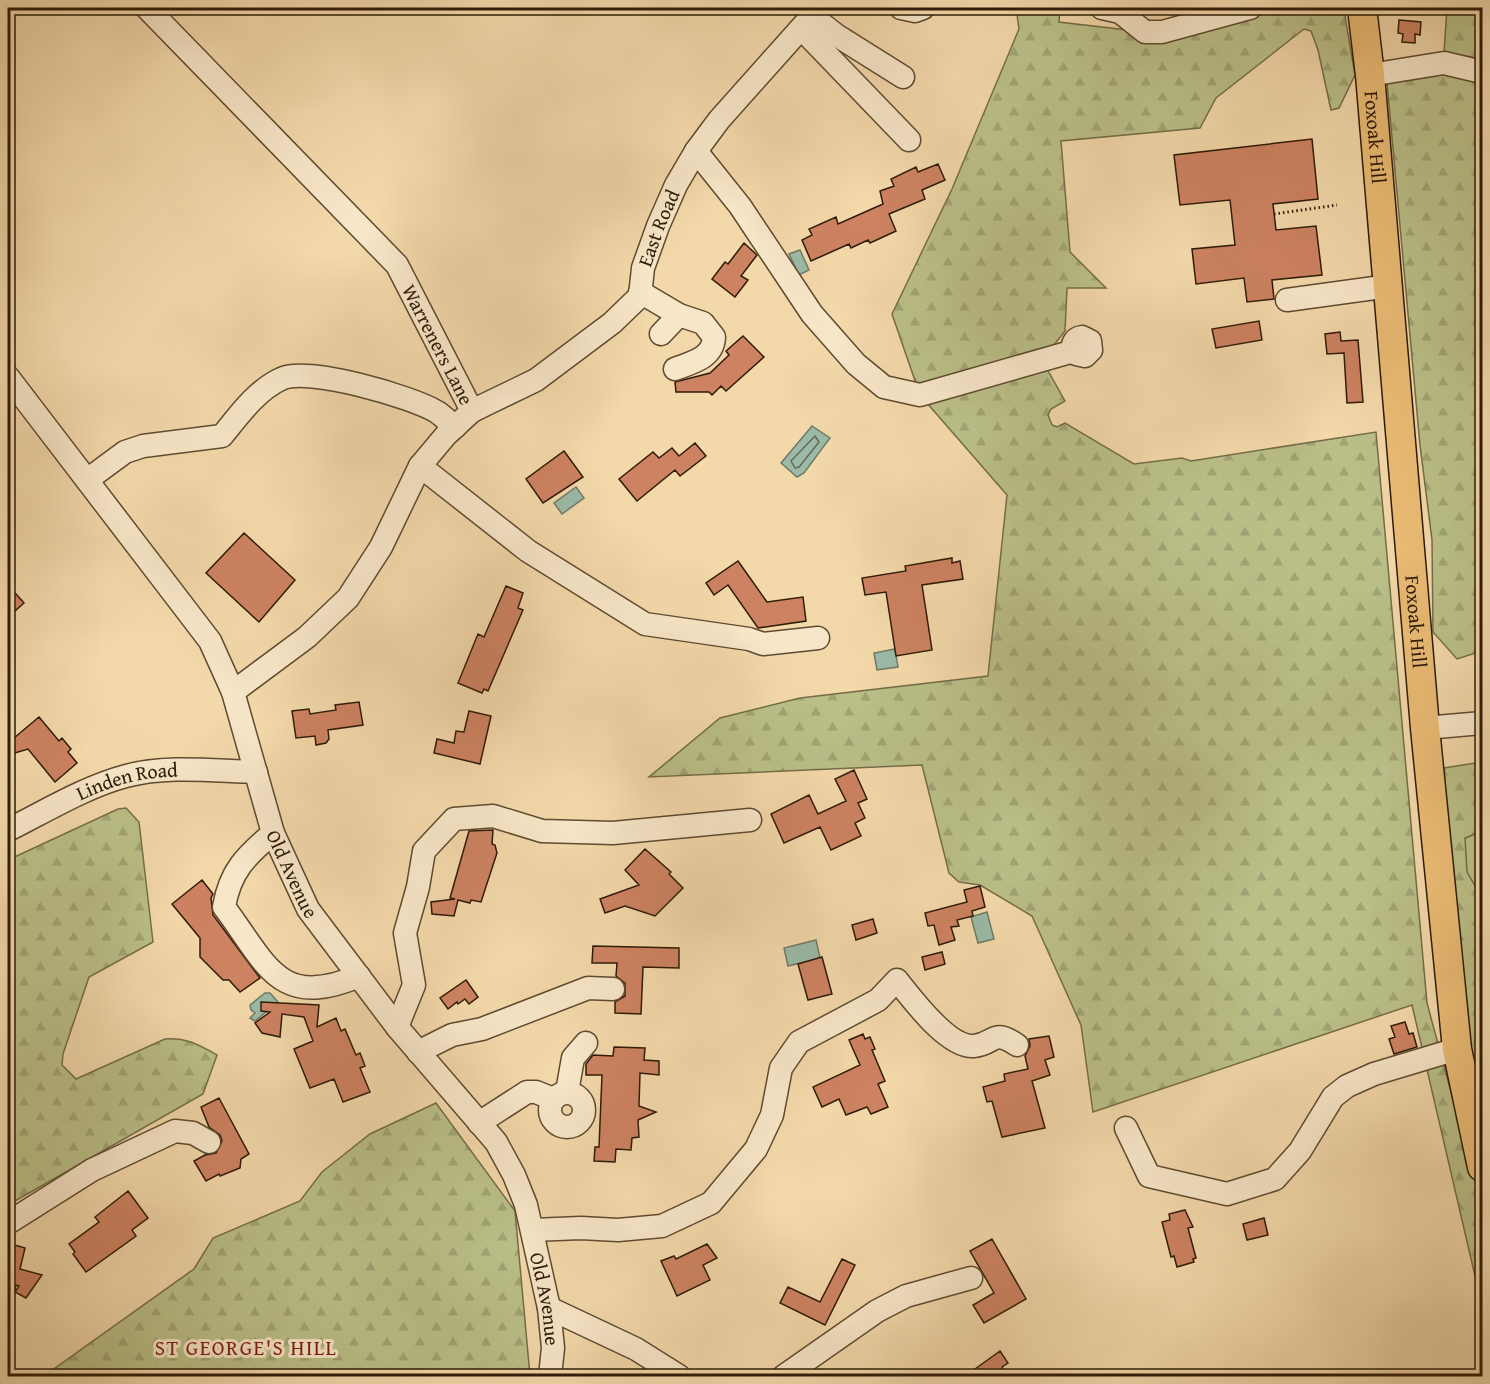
<svg xmlns="http://www.w3.org/2000/svg" width="1490" height="1384" font-family="'Gentium Book Plus',serif">
<defs>
<pattern id="forest-firs" width="22" height="20" patternUnits="userSpaceOnUse" patternTransform="scale(1.5)"><rect width="22" height="20" fill="#babf88"/><path d="M5 1l3.5 6h-7zM16 11l3.5 6h-7z" fill="#a0a474"/></pattern>
</defs>
<rect width="100%" height="100%" fill="#f3d8aa"/>
<filter id="stains"><feTurbulence type="fractalNoise" baseFrequency=".00333" numOctaves="4"/><feColorMatrix values="0 0 0 0 .2 0 0 0 0 .09 0 0 0 0 .02 0 0 0 .5 -.17"/></filter>
<radialGradient id="worn" r=".72"><stop offset=".6" stop-color="#630" stop-opacity="0"/><stop offset="1" stop-color="#630" stop-opacity=".3"/></radialGradient>
<path fill="#babf88" stroke="#746d48" stroke-width="1.5" d="M1482,831V898L1466,872L1465,838Z"/>
<path fill="url(#forest-firs)" stroke="#746d48" stroke-width="1.5" d="M1016,8H1060L1059,22L1145,32L1250,8L1344,10L1355,75L1339,108L1331,110L1318,50L1311,31L1304,29L1216,98L1200,128L1061,141L1070,252L1106,288H1067L1065,331L1042,360L1065,401L1051,409L1048,415L1052,425L1057,427L1065,423L1134,464L1182,458L1191,461L1376,432L1427,1003L1482,1207V1306L1412,1005L1093,1112L1081,1025L1032,916L980,885L959,882L949,873L922,765L649,777L720,718L800,698L988,676L1007,495L920,395L892,314L952,189L1019,29Z
M1447,8H1482V59L1444,52Z
M1446,72L1482,83V651L1457,659L1433,632L1432,540L1420,445L1387,83Z
M1482,762V831L1465,838L1467,872L1482,898V1088L1465,1027L1455,929L1444,768Z
M126,808L139,822L153,942L89,977L63,1054L62,1065L76,1079L165,1039C186,1037 199,1045 217,1055L203,1094L8,1205V969L14,966L8,860L118,809Z
M436,1103L515,1211L530,1376H44L194,1269L213,1238L300,1201L322,1172L370,1134Z"/>
<path fill="#9bbaa8" stroke="#6f7a68" stroke-width="1.5" d="M800,250L809,270L799,275L789,254Z
M812,426L830,438L804,473L797,477L781,463Z
M576,487L584,498L562,514L554,503Z
M895,649L898,667L877,670L874,653Z
M987,912L994,939L978,943L971,917Z
M816,940L820,958L788,966L784,948Z
M265,993H270L278,1002L255,1021L250,1018L255,1013L251,1010L250,1005Z"/>
<g fill="none" stroke-linecap="round" stroke-linejoin="round">
<path stroke="#646a58" stroke-width="1.5" d="M815,436L819,442L799,467L795,468L791,461Z"/>
</g>
<path fill="#cd8261" stroke="#2e1b08" stroke-width="1.5" d="M1399,20L1421,22L1420,35L1415,34V43L1402,42L1403,34L1398,33Z
M1312,139L1318,199L1273,204L1276,230L1316,226L1322,275L1272,280L1274,299L1247,302L1244,278L1196,284L1192,249L1235,245L1230,200L1180,205L1174,155Z
M938,164L945,180L922,190L925,199L889,214L896,231L870,243L868,240L851,248L849,244L811,261L802,240L812,235L809,229L836,217L838,224L883,204L880,191L894,186L891,179L916,167L918,172Z
M744,243L757,255L741,276L748,280L735,297L712,279L725,262L728,264Z
M1259,321L1262,340L1216,348L1212,329Z
M1340,332L1341,341L1358,340L1363,402L1347,403L1344,353L1327,354L1325,334Z
M743,336L764,357L726,391L721,386L712,395L709,392H676L675,382L710,373L729,355L726,351Z
M695,443L706,456L680,476L675,470L637,501L619,479L653,452L659,458L672,448L679,456Z
M564,451L583,477L543,503L526,479Z
M244,533L295,580L259,622L206,573Z
M952,558V563L960,561L963,579L922,585L932,650L896,656L886,592L865,595L862,578L906,571L905,566Z
M738,561L767,602L803,597L806,621L758,628L728,585L714,595L706,583Z
M8,585L24,603L8,617Z
M506,586L523,593L518,608L523,610L488,691L484,689L482,693L458,683L478,634L484,637Z
M359,702L363,725L328,730L329,739L326,743L316,745L315,736L296,738L292,711L309,709L310,714L336,710L335,705Z
M469,711L491,716L480,764L434,753L437,739L454,743L456,731L464,732Z
M39,717L59,741L62,738L71,749L68,752L77,763L55,782L28,749L8,755V743Z
M854,770L867,799L858,803L865,818L855,823L861,836L831,850L820,827L784,843L771,814L809,795L818,814L846,801L835,779Z
M493,830L492,844L495,845L497,853L481,902L471,900L470,903L458,900L454,916L432,914L431,902L455,899L450,898L469,831Z
M645,849L671,872L669,874L683,888L655,916L625,906L605,913L600,899L639,885L625,870Z
M202,880L213,894L211,898L213,915L260,978L240,992L229,980H223L200,957V938L172,904Z
M980,886L985,907L972,911L973,916L957,920L959,926L951,927L955,940L939,945L934,925L928,926L925,913L967,902L964,890Z
M873,919L877,933L856,940L852,925Z
M593,946L679,948V968L643,967L641,1014L615,1013V1002L625,996V983L616,976L617,963H592Z
M942,952L945,964L925,970L922,957Z
M822,957L832,994L808,1000L798,964Z
M466,980L478,997L469,1004L465,999L458,1004L457,1002L448,1009L440,998Z
M261,1002L319,1005L317,1027L336,1018L341,1031L345,1029L356,1055L360,1053L365,1066L360,1068L370,1092L343,1102L334,1079L310,1088L294,1049L313,1041L304,1017L282,1014L280,1037L262,1033L255,1023L270,1012L261,1011Z
M1405,1022L1409,1034L1413,1033L1417,1047L1394,1054L1389,1039L1395,1037L1391,1026Z
M863,1034L865,1039L870,1037L875,1049L872,1050L885,1081L878,1084L888,1107L871,1114L867,1107L846,1115L839,1099L822,1107L813,1087L860,1065L849,1040Z
M1049,1036L1054,1057L1045,1060L1050,1075L1032,1081L1045,1128L1002,1137L992,1101L987,1102L983,1087L1005,1081L1004,1074L1028,1069L1025,1056L1030,1046L1029,1039Z
M614,1047L645,1048L644,1060L659,1061V1075L640,1073L639,1106L656,1112L638,1120L639,1137L632,1138L631,1150L616,1149L615,1162L594,1161L595,1147H599L602,1075H586V1064L593,1055L613,1056Z
M219,1098L249,1154L241,1159L240,1168L220,1176L219,1174L206,1181L194,1161L205,1155L216,1153L222,1141L220,1135L209,1127L201,1107Z
M128,1191L148,1218L132,1230L136,1236L86,1272L73,1254L75,1252L69,1244L99,1222L95,1217Z
M1185,1210L1193,1227L1188,1228L1196,1258L1193,1259L1194,1262L1177,1267L1174,1256L1171,1257L1162,1222L1170,1220L1169,1214Z
M1264,1218L1268,1235L1247,1240L1243,1224Z
M992,1239L1026,1299L984,1323L973,1305L994,1293L970,1251Z
M8,1243L25,1248L20,1269L42,1275L26,1298L15,1292L19,1286L16,1285L12,1301H8Z
M707,1244L717,1258L703,1265L710,1280L677,1296L661,1261L674,1256L676,1259Z
M842,1259L855,1265L825,1325L780,1303L788,1287L820,1302Z
M1000,1351L1008,1363L1002,1367L1008,1377H964Z"/>
<g fill="none" stroke-linecap="round" stroke-linejoin="round">
<defs>
<g id="minor">
<path id="s1" d="M147,8L397,265L472,411L446,435L420,466L381,547L348,598L307,637L233,692"/>
<path d="M901,8L915,11L923,8"/>
<path d="M1102,8L1120,12L1145,32H1162L1250,8"/>
<path d="M813,17L836,35L903,77"/>
<path d="M802,29L909,140"/>
<path d="M1370,75L1444,63L1482,72"/>
<path d="M696,151L740,206L812,314L856,364L884,387L920,395L1067,353L1073,350C1072,343 1075,338 1082,337L1090,341L1091,350L1085,356L1076,354L1073,350"/>
<path d="M640,292L679,315L703,323L714,337C713,358 693,362 675,369"/>
<path d="M1287,300L1389,286"/>
<path d="M661,334L679,315"/>
<path id="s2" d="M8,377L210,641L233,692L273,833L308,909L397,1027L496,1142L514,1175L526,1205L549,1308L553,1348L550,1376"/>
<path id="s3" d="M472,411L536,380L612,323L640,296L643,268L658,226L676,185L696,151L719,120L819,8"/>
<path d="M420,466L528,551L645,624L749,639L763,644L818,638"/>
<path d="M87,480L125,452L143,446L222,436C239,415 257,390 281,379C307,366 413,397 437,412C443,416 449,422 455,427"/>
<path d="M1425,728L1482,723"/>
<path id="s4" d="M8,830C46,811 85,787 126,776C168,765 213,771 256,772"/>
<path d="M273,833C246,856 230,871 224,907C267,964 278,1010 359,976"/>
<path d="M397,1027L414,985L405,933L418,887L424,851L454,819L493,816L542,831L613,833L750,820"/>
<path d="M418,1052L452,1035L482,1029L588,988L613,989"/>
<path d="M567,1092L573,1058L586,1043"/>
<circle cx="567" cy="1110" r="17"/>
<path d="M479,1123L527,1092H536L553,1099"/>
<path d="M1126,1128L1149,1176L1227,1194L1275,1179L1300,1151L1333,1097L1347,1086L1374,1074L1457,1049"/>
<path d="M8,1223L92,1170L175,1131L193,1133L209,1142"/>
<path d="M532,1230L581,1228L618,1230L662,1226L711,1203L756,1149L772,1115L781,1068L799,1042L878,1000L897,980C912,999 948,1048 974,1046C995,1044 992,1028 1017,1045"/>
<path d="M549,1308L636,1349L679,1376"/>
<path d="M784,1376L877,1311L906,1296L971,1278"/>
</g>
<g id="major">
<path id="s5" d="M1362,8L1370,75L1425,728L1457,1049L1482,1167"/>
</g>
</defs>
<use href="#minor" stroke="#5f4a30" stroke-width="25"/>
<use href="#major" stroke="#2e1b08" stroke-width="31"/>
<path stroke="#2e1b08" stroke-width="3" stroke-dasharray="1.5 3" stroke-linecap="butt" d="M1274,214L1337,205"/>
<use href="#minor" stroke="#f7e6c8" stroke-width="22"/>
<use href="#major" stroke="#eabc75" stroke-width="28"/>
</g>
<g text-anchor="middle" stroke-width="6" stroke-linejoin="round" paint-order="stroke">
<g font-size="20" fill="#2e1b08" stroke="#f7e6c8">
<text dy="7" stroke="none"><textPath href="#s5" startOffset="130">Foxoak Hill</textPath></text>
<text dy="7" stroke="none"><textPath href="#s3" startOffset="276">East Road</textPath></text>
<text dy="7" stroke="none"><textPath href="#s1" startOffset="448">Warreners Lane</textPath></text>
<text dy="7" stroke="none"><textPath href="#s5" startOffset="616">Foxoak Hill</textPath></text>
<text dy="7" stroke="none"><textPath href="#s4" startOffset="130">Linden Road</textPath></text>
<text dy="7" stroke="none"><textPath href="#s2" startOffset="580">Old Avenue</textPath></text>
<text dy="7" stroke="none"><textPath href="#s2" startOffset="1084">Old Avenue</textPath></text>
</g>
<g font-size="21" letter-spacing="1.5" fill="#7a1f14" stroke="#f7e6c8">
<text x="246" y="1355">ST GEORGE'S HILL</text>
</g>
</g>
<rect width="1490" height="1384" fill="none" stroke="#f3d8aa" stroke-width="30"/>
<rect x="9" y="9" width="1472" height="1366" fill="none" stroke="#2e1b08" stroke-width="3"/>
<rect x="15" y="15" width="1460" height="1354" fill="none" stroke="#2e1b08" stroke-width="1.5"/>
<rect width="100%" height="100%" filter="url(#stains)"/>
<rect width="100%" height="100%" fill="url(#worn)"/>
</svg>
